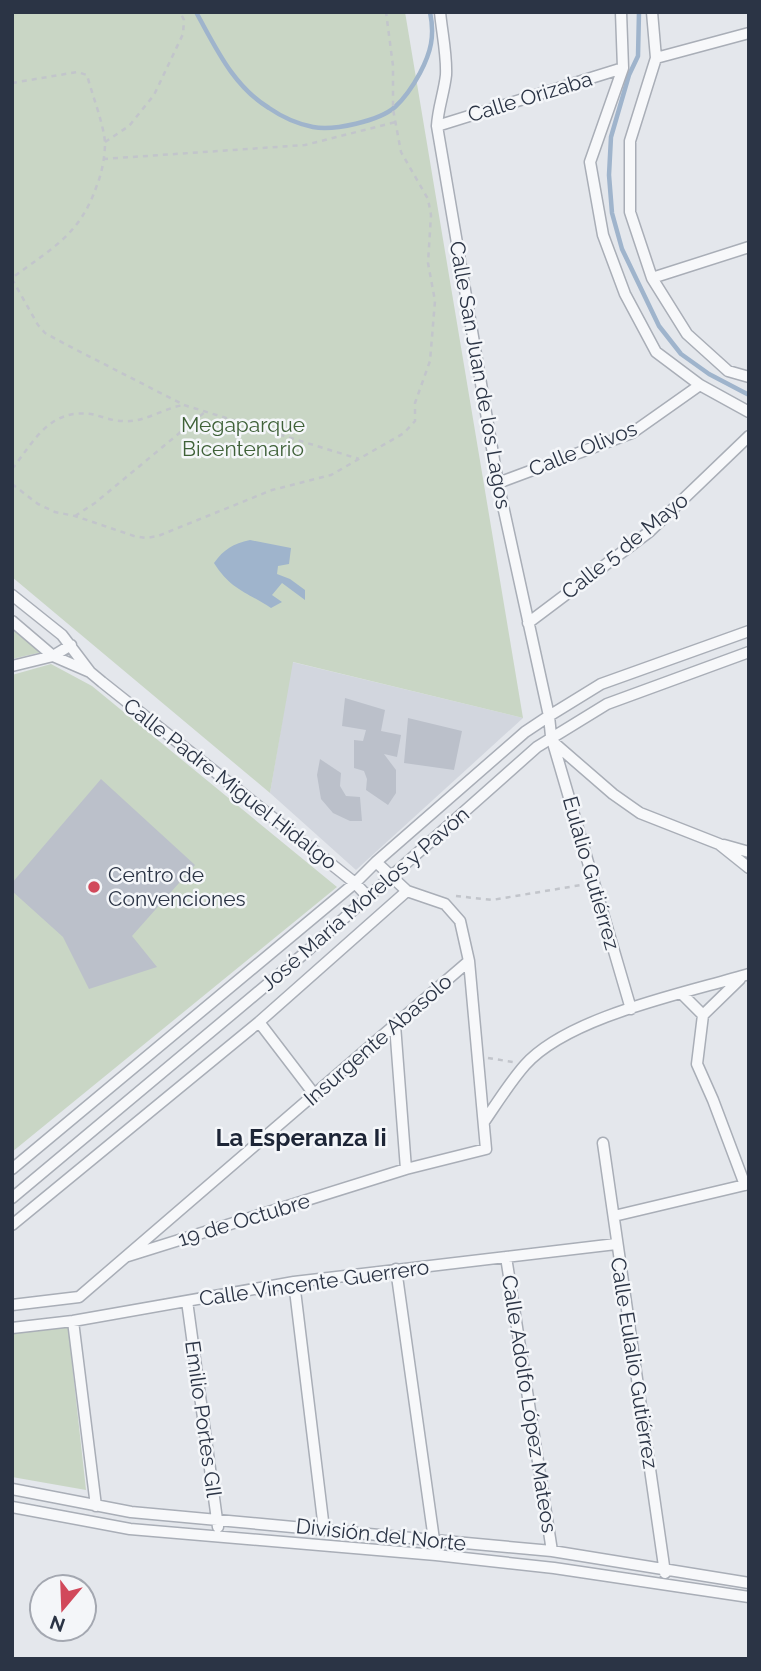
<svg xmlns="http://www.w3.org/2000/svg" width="761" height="1671" font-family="Raleway,sans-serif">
<rect width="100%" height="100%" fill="#e4e7ec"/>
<path fill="#d2d6de" d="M292,662L523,718L356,870L270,793Z"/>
<path fill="#c9d6c5" d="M12,12H405L523,718L293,662L270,793L12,577Z
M12,629L42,652L12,659Z
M51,664L92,686L337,887L12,1152V675Z
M68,1327L86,1490L12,1477V1333Z"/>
<path fill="#9fb4cc" d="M250,540L291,548L289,564L278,566L277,574L290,579L305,590V600L282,583L272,595L282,602L271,608C247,592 231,590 214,563C224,549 233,544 250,540Z"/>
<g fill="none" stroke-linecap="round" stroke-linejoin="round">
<path stroke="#9fb4cc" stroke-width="4.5" d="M196,12C216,48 233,86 269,108C282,117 298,124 313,127C334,131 379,121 395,107C406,97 413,86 420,73C431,52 435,36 430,12
M639,12L638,56L629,75L611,137L609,175L612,213L622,249L659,326L681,354L709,374L749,395"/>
</g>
<path fill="#bbc0ca" d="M345,698L385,710L381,731L401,735L397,757L384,754L396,770V793L388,805L366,790L367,779L364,771L354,768V740L363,741L366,730L342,726Z
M408,718L462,731L454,770L404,763Z
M320,759L341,773L340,786L346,796L360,797L362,821H350L333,813L321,799L317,775Z
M101,779L195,865L132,936L157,967L89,989L63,937L12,891V883Z"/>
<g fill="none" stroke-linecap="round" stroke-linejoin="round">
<defs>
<path id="minor" d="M440,12C442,33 447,55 446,75C444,93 438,108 437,126L498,483L549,716L551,736L631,1009
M621,12L623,68L590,162L603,235L625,294L656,352L700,385L749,412
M652,12L656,58L630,141V212L652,278L687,334L728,371L749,377
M656,58L749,33
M437,126L623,68
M652,278L749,247
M498,483L632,433L700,385
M12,595L62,635L90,672L102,682L355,883L368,897
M12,621L53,656L90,672
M528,623L649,532L749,436
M12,666L53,656L71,645
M553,742L613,794L640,813L719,844L749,868
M724,845L749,852
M682,994L703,1015L697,1064L713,1100L745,1185
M703,1015L740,979
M259,1022L314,1094
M395,1025L406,1169
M484,1122C497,1103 510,1082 525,1065C569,1016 686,993 749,974
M603,1143L665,1573
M12,1169L355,883L376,862L525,732L549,716L601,684L749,631
M12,1198L306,952L537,747L607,704L749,652
M614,1216L749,1184
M12,1225L259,1022L407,891
M128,1256L406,1169L486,1149L469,961L460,921L445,904L407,891L376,862
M506,1257L552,1551
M396,1269L435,1547
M294,1282L324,1529
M187,1301L218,1527
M12,1305L79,1297L469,961
M73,1321L96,1506
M12,1328L73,1321L294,1282L616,1244
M12,1489L131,1512L552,1551L749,1583
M12,1507L130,1529L436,1555L554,1568L749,1597"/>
</defs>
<use href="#minor" stroke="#a9aeb7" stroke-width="13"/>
<path stroke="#c2c5cb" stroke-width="2.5" stroke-dasharray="5 5" stroke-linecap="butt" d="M12,83L77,72L87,75C92,94 104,125 105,143C105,156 102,173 97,185C80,235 52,248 12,278
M105,142L129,126L154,95L183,34L184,20L180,12
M103,159L305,145L396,122
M12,279L38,325L45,333L65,344L184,405L359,459
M12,469C35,440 49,409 91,414C101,416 112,421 122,421C145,423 163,408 184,405
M12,484L38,504L55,512L75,516L134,536L146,538L158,536L272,490L331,475L404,433L415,421V403L430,361L435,301L428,263L431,215L428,199L401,152L393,109V66L386,12
M75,516L95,503L206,411
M456,896L492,900L581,885
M488,1058L513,1062"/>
<use href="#minor" stroke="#f7f8fa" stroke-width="10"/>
</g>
<circle fill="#d1495b" stroke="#f4f6f9" stroke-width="2.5" cx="94" cy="887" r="7"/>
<g text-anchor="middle" stroke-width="5" stroke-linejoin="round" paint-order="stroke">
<g font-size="21" fill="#2b3445" stroke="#f4f6f9">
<text transform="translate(530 97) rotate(-17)" y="7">Calle Orizaba</text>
<text transform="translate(480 375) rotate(80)" y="7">Calle San Juan de los Lagos</text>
<text transform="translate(583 449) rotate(-22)" y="7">Calle Olivos</text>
<text transform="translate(625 546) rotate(-39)" y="7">Calle 5 de Mayo</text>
<text transform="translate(230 784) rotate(38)" y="7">Calle Padre Miguel Hidalgo</text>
<text transform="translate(591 873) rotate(74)" y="7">Eulalio Gutiérrez</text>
<text transform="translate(365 899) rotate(-41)" y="7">José María Morelos y Pavón</text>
<text transform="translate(378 1040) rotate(-41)" y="7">Insurgente Abasolo</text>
<text transform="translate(244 1220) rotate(-17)" y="7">19 de Octubre</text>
<text transform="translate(314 1283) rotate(-8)" y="7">Calle Vincente Guerrero</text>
<text transform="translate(634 1363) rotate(81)" y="7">Calle Eulalio Gutiérrez</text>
<text transform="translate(529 1404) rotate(81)" y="7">Calle Adolfo López Mateos</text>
<text transform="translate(203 1419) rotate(82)" y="7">Emilio Portes GIl</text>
<text transform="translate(381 1535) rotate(6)" y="7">División del Norte</text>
</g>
<g font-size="21" fill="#3f6138" stroke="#f4f6f9">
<text x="243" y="432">Megaparque<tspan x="243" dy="24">Bicentenario</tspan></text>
</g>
<g font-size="21" fill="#2b3445" stroke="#f4f6f9" text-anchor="start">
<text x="108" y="882">Centro de<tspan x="108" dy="24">Convenciones</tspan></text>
</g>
<g font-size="24" font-weight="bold" fill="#1d2536" stroke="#f4f6f9">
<text x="301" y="1146">La Esperanza Ii</text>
</g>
</g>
<rect width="761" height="1671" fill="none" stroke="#2b3445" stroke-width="28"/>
<g transform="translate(63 1608) rotate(199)"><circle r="33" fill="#f4f6f9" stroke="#a4a8b1" stroke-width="2"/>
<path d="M0-5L12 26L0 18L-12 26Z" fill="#d1495b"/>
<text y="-10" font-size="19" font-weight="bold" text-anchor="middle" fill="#2b3445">N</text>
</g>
</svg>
